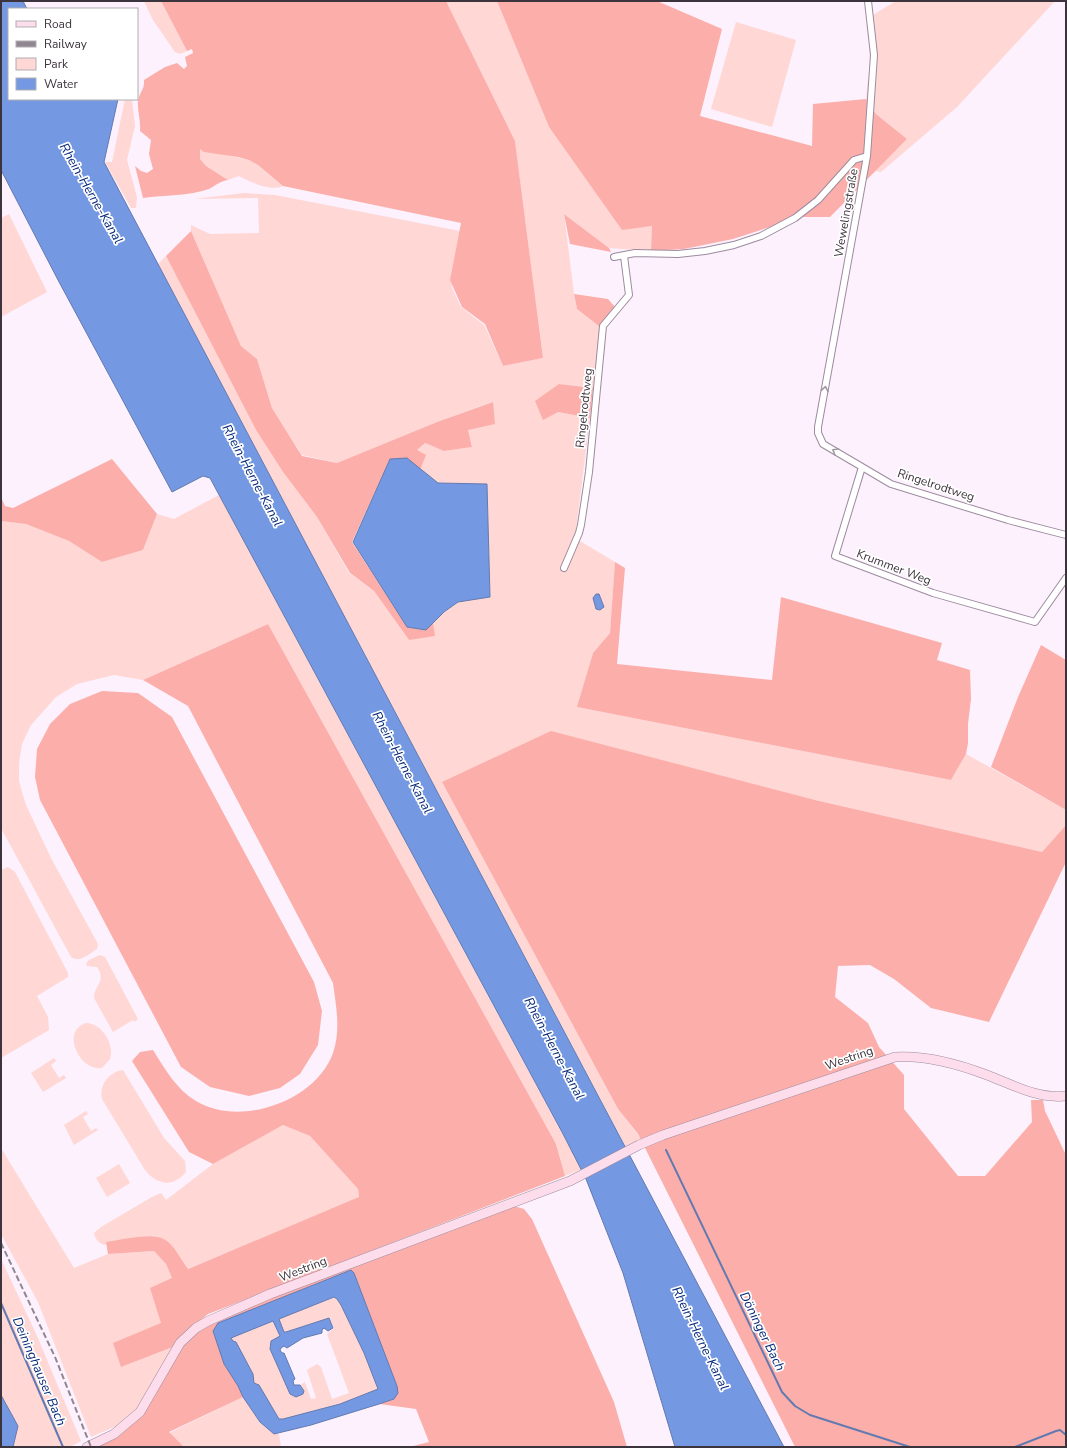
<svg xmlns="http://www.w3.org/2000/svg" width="1067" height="1448" font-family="'Nunito Sans',sans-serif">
<rect width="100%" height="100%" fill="#fcf1fd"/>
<path fill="#ffd7d4" d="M144,1H161L187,51L180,54L175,52L153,20Z
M446,1H497L549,127L622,229L652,226L651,251L609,248L564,214L574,294L577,309L600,327L593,388L559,384L558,412L590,418L575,538L615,562L610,633L593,653L578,707L951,780L966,754L1066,810V825L1042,852L815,800L442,782L618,1109L641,1139L626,1147L158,264L166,256L256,430L283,472L317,517L349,573L374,591L409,640L458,602L490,597L460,485L437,483L420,470L417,450L425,443L444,451L472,447L468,430L492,402L437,422L337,463L302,455L272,408L257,359L241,346L191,231V225L210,234L259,233L258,198L194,199L244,193L275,195L460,231L451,275L452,288L461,307L484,325L503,366L543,358L515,141Z
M896,1H1055L957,107L881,172L875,171L907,139L876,114L866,99L870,62L868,18Z
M736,22L796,40L772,127L711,109Z
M125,99H132L135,126L127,160L137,197L136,208H131L105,162H112Z
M200,149L249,160L258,165L283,186C270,192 251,182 239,176L228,180L206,166L200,159Z
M9,214L47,292L1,317V218Z
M219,495L581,1169L565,1176L556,1144L268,624L143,680L114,675L77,684L56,697L31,725L22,744L19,764V780L22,792L26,805L51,858L98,944L97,949C89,954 80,963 71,957L1,828V521L26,524L69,541L102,562L143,550L157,514L174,519Z
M8,867L15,872L68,973V977L37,996L48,1017L49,1030L1,1058V870Z
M100,955L105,957L138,1019L134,1022L133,1020L113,1032L94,998C94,985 107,982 97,967L87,966L86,964L89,960Z
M86,1023C102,1023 115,1045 110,1059L102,1068C80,1072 60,1031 86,1023Z
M54,1058L56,1061L51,1065L59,1078L64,1075L66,1078L43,1092L31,1073Z
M123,1070L164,1138L185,1161L186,1172C173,1188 157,1185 145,1170L102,1099C99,1085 109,1072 123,1070Z
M86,1111L88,1114L83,1117L91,1131L96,1128L98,1130L74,1145L64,1125Z
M283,1125L310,1136L358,1189L359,1198L187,1269C181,1260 176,1248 167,1241C155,1231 121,1240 106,1242V1245C100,1245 95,1239 94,1233L101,1227L152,1197L161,1193L166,1200L213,1164Z
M1,1148L74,1268L108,1254L154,1251L166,1264L172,1278L162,1323L121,1367L173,1347L138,1409L123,1423L91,1437L38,1302L1,1234Z
M119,1164L130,1183L107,1197L96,1178Z
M1,1259L37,1336L81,1441L70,1447H13L18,1426L1,1395Z
M334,1297L337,1299L341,1305L364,1353L378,1389L340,1404L283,1419H279L254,1383L231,1338L272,1321L280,1336L270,1349L290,1394L303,1387L300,1385L305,1382L311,1399L316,1398L307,1370L317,1364L321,1367L332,1399L349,1393L327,1334L334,1328L329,1318L286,1332H284L279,1321L280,1318Z
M243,1397L260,1422L274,1434H279L281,1447H184L169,1433Z"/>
<path fill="#fcafaa" d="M161,1H446L515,141L543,358L503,366L485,324L462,307L450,280L461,223L283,186L258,165L249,160L238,157L204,152L200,149V159L206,166L228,180C220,181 215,186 209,189C189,196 164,195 143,198L135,166L141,171L147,173L153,169L149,154L151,140L140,131C141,121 137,110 138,101C139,93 145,89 144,80L165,67L177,63L184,69L187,66L185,57L193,53L192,49L187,51Z
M497,1H657L722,29L700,116L812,146L813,104L866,99L876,114L907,139L830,217H792L770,227L733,239L684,249L651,251L652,226L622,230L549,127Z
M564,214L609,248L611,252L570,244Z
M191,231L241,346L257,359L272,408L302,456L337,463L437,422L493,402L495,424L468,430L472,447L444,451L425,443L417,450L426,455L420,470L407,459H390L352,542L407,627L426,630L433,623L435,636L409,640L374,591L350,573L317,517L283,472L256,430L166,256Z
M574,294L608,299L616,308L600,327L577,309Z
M559,384L593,388L590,418L558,412L543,420L535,401Z
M112,459L157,514L143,550L102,562L69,541L26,524L1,521V497L5,506L13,508Z
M615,562L625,568L617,664L772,680L781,597L942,643L937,660L970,670L971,699L968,724V743L966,754L951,780L577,707L593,653L610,633Z
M268,624L556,1144L565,1176L208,1314L193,1326L173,1347L121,1367L113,1343L161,1323L150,1288L172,1278L166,1264L154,1251L108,1254L106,1242C121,1240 155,1231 167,1241C176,1248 181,1260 188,1269L359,1197L358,1189L310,1136L283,1125L213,1164L189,1152L132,1061L140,1052L153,1050C165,1069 176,1089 196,1101C240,1128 316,1101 333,1053C341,1030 336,1006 333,983L188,706L143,680Z
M1041,645L1066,660V810L991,767L1018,697Z
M102,691L138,693L172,717L314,982L322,1011L318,1045L300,1074L280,1088L249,1096L210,1087L181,1067L40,800L35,777L37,749L50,724L70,704Z
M551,731L815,800L1042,852L1066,825V862L989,1022L931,1008L894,979L870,965L838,966L835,997L868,1023L879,1047L904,1075V1109L958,1176H985L1032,1122L1031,1100H1043L1045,1111L1066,1155V1447H795L638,1134L618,1109L442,782Z
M514,1206L524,1209L532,1219L614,1402L627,1447H409L429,1442L416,1409L379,1404L394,1399L397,1386L354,1273L351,1270L218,1323L224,1364L238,1386L243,1397L169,1432L184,1447H97C124,1432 144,1418 158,1390C165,1376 170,1361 180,1349C194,1332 211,1324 230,1314Z"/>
<path fill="#7498e1" stroke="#637ab0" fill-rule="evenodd" d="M1,1H23L27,9H9V99H118L104,162L784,1447H675L623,1273L586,1179L563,1134L210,478L203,476L172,492L58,280L1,170Z
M407,458L438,483L487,484L490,597L458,602L444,612L426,630L407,627L353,542L390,459Z
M596,594H599L604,607L600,610L596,609L593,598Z
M351,1270L354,1273L397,1386L398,1393L394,1399L379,1404L311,1425L274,1434L260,1422L243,1397L238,1386L224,1364L213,1331L218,1323ZM334,1297L337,1299L341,1305L364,1353L378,1389L340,1404L283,1419H279L259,1385L254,1383L253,1374L236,1342L233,1341L231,1338L273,1321L280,1336L271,1341L270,1349L290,1394L296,1397L303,1394L304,1391L300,1385H294L293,1381L295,1379L284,1353H282L280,1350L281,1348L284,1346L287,1348L303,1338L322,1333V1330L324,1328L328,1331L333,1328L329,1318L286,1332H284L279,1319Z
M1,1395L18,1426L13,1447H1Z"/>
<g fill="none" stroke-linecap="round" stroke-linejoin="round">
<path stroke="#637ab0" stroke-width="2" d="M666,1150L782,1392L795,1406L810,1415L910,1447
M1,1303L63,1447
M1015,1447L1056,1431L1060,1430L1066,1435"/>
<defs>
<path id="minor" d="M868,1L874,55L867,156L818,427V433L823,444L891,484L1008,520L1066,535
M614,257L635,253L678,254L705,251L734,245L761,236L795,218L818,200L854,160L867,156
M862,467L835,556L933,593L1035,622L1066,578
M564,568L579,533L581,525L589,472L603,326L629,295L624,256"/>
<path id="secondary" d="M87,1447L114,1434L140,1412L180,1343L196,1328L208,1321L270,1294L570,1181L639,1145L663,1135L895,1057C927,1055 958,1064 987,1075C1013,1085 1038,1099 1066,1096"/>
</defs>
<use href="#minor" stroke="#9d8b9f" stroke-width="8"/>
<use href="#secondary" stroke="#9d8b9f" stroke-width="10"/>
<use href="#minor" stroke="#fff" stroke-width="6"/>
<use href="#secondary" stroke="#fdddeb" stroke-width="9"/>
<path stroke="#908791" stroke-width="2" stroke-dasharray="6 3" stroke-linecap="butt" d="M1,1243L55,1357L91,1447"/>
</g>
<defs><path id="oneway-chevron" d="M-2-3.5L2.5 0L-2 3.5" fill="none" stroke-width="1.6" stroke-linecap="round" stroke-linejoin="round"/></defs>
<g stroke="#9e9a9e">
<use href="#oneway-chevron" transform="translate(825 389) rotate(-80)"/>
<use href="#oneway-chevron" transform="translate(835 451) rotate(-149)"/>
</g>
<g text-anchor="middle" stroke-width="3.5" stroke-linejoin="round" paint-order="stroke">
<g font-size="12" fill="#3c343c" stroke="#fff">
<text transform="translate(846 213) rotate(-80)" y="4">Wewelingstraße</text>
<text transform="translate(584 408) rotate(-84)" y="4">Ringelrodtweg</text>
<text transform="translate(936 485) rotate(18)" y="4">Ringelrodtweg</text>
<text transform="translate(894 567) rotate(21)" y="4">Krummer Weg</text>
<text transform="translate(849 1058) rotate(-19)" y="4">Westring</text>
<text transform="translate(303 1269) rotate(-21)" y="4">Westring</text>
</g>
<g font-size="13" font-style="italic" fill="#06297b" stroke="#fff">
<text transform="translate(92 193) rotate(60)" y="5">Rhein-Herne-Kanal</text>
<text transform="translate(253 475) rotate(62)" y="5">Rhein-Herne-Kanal</text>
<text transform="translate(403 762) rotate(62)" y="5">Rhein-Herne-Kanal</text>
<text transform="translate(555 1048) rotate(62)" y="5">Rhein-Herne-Kanal</text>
<text transform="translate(763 1331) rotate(64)" y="5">Döninger Bach</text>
<text transform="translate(701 1338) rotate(64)" y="5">Rhein-Herne-Kanal</text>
<text transform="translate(40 1371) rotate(67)" y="5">Deininghauser Bach</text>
</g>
</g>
<rect width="1067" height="1448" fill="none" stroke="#3c343c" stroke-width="4"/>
<rect x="8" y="8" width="130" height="92" fill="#ffffff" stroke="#b1aeb1"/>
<rect x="16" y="21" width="20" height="6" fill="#fdddeb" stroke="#b1aeb1"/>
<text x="44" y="28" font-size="12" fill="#3c343c">Road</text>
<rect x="16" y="41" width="20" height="6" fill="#908791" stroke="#b1aeb1"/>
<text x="44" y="48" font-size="12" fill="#3c343c">Railway</text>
<rect x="16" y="58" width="20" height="12" fill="#ffd7d4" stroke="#b1aeb1"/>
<text x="44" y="68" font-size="12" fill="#3c343c">Park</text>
<rect x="16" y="78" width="20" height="12" fill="#7498e1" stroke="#b1aeb1"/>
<text x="44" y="88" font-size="12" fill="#3c343c">Water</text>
</svg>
